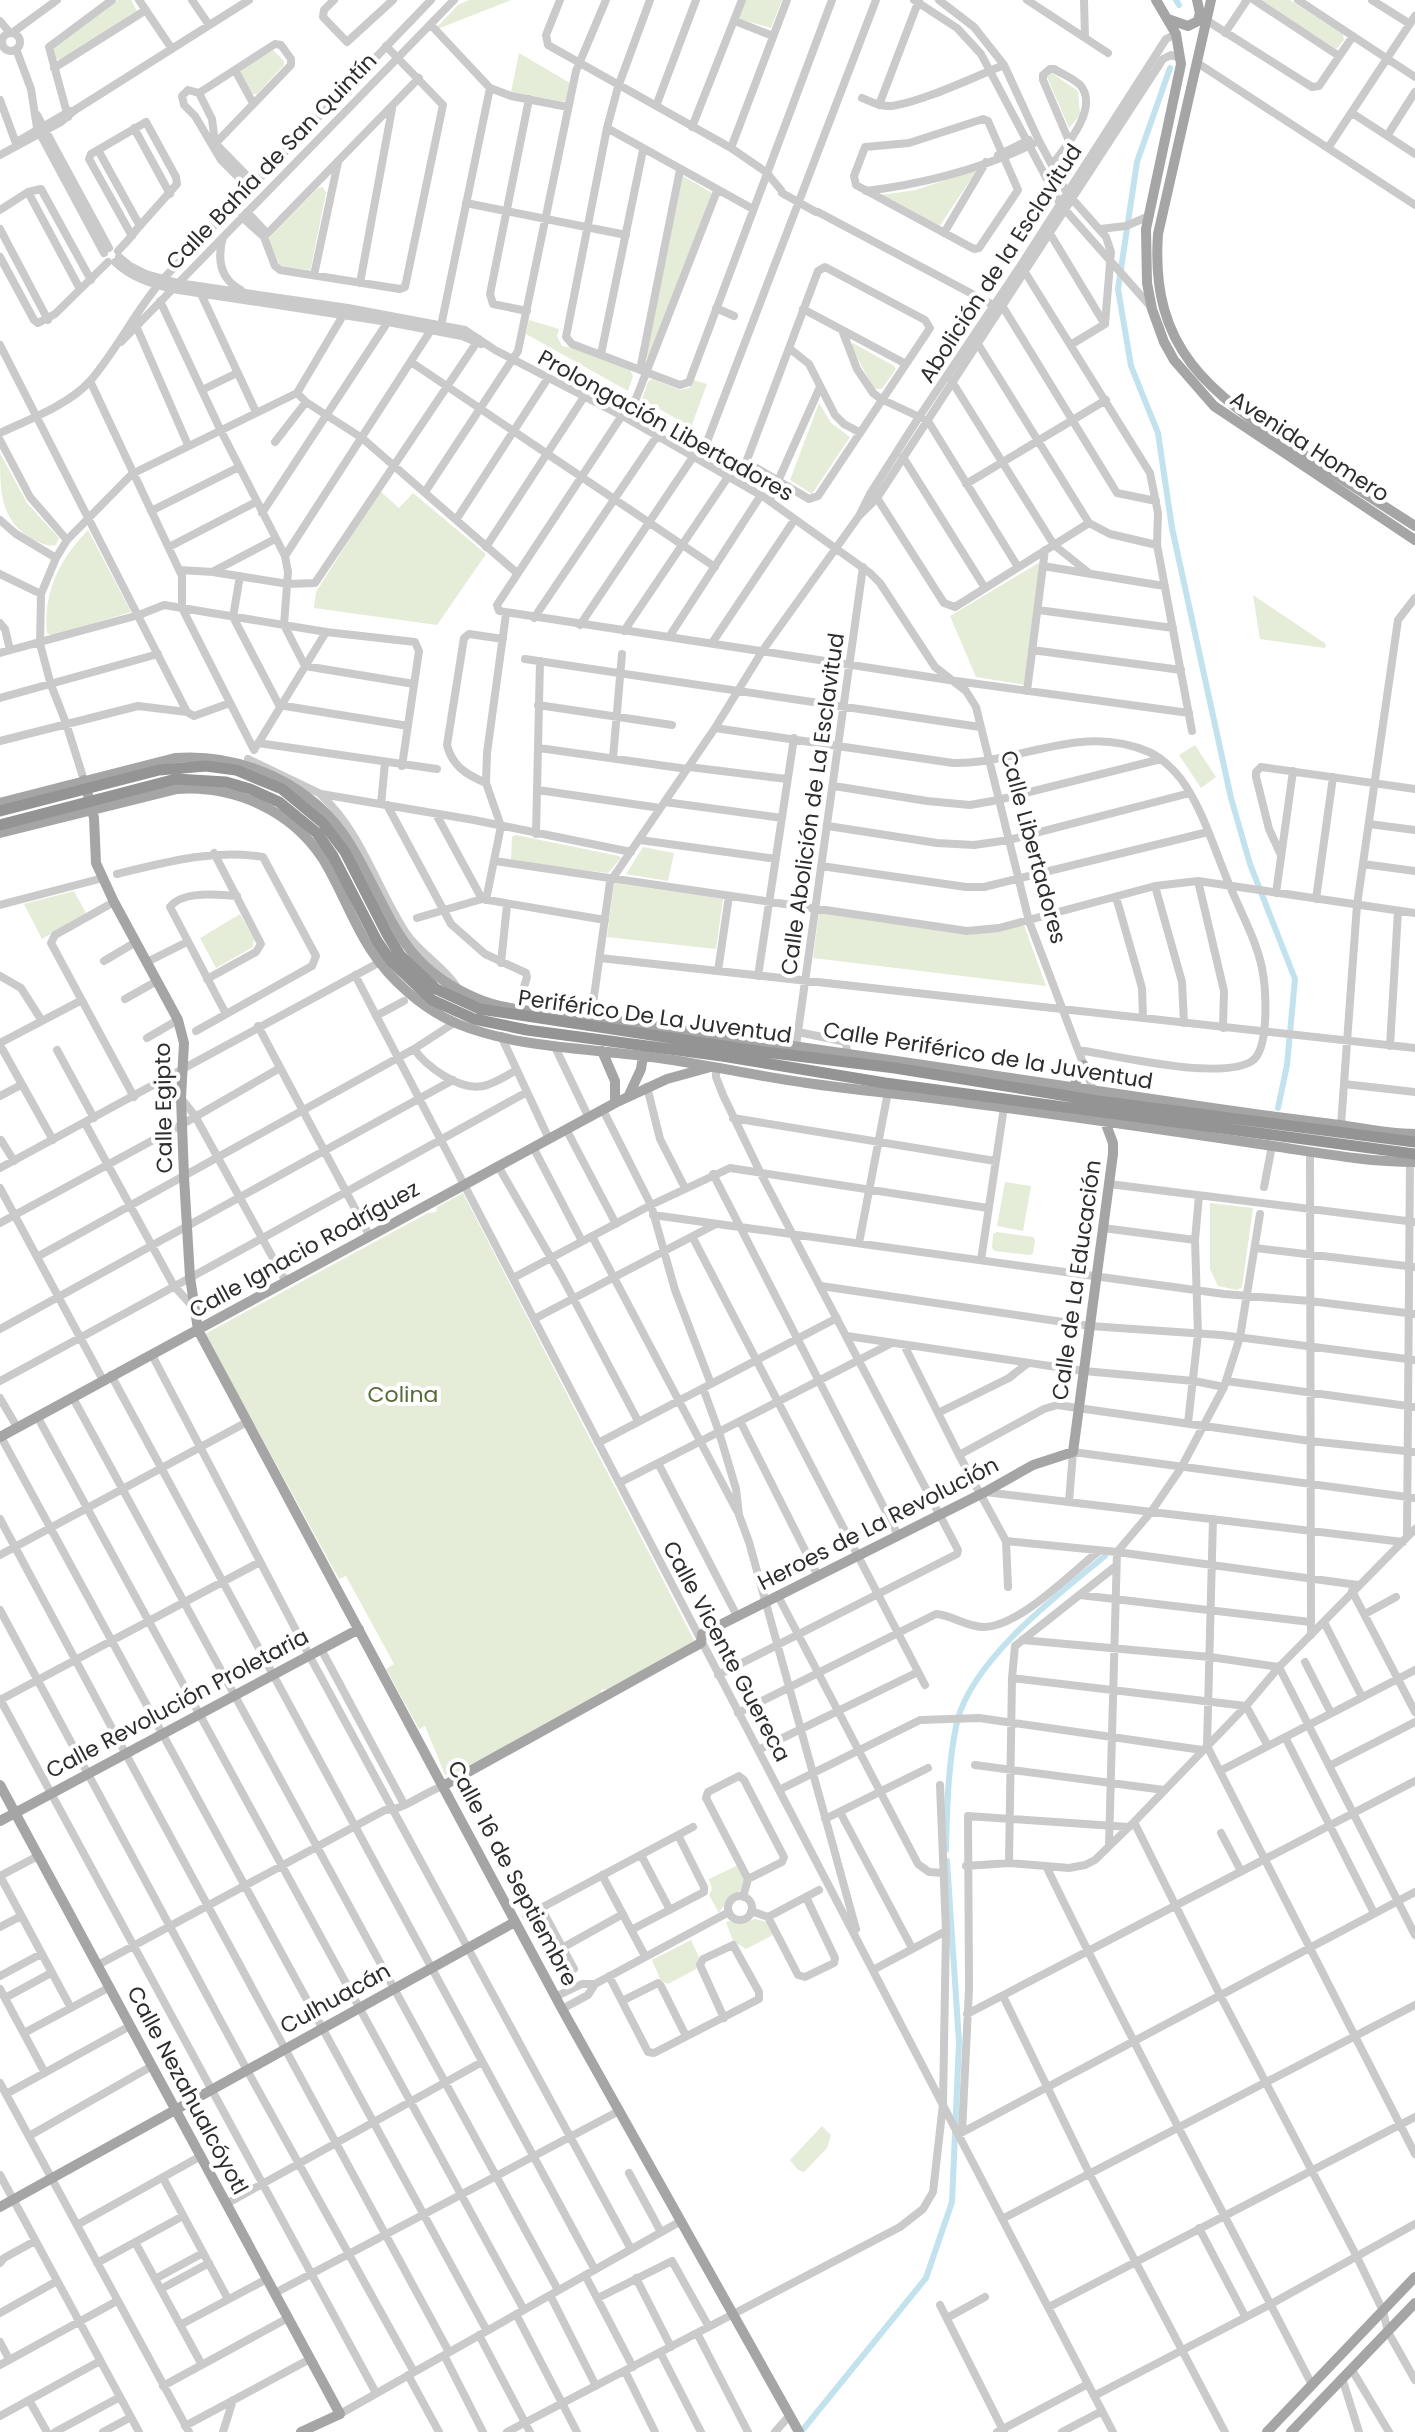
<svg xmlns="http://www.w3.org/2000/svg" width="1415" height="2432" font-family="Poppins,sans-serif">
<rect width="100%" height="100%" fill="#fff"/>
<path fill="#e5ecd8" d="M118,0H131L137,11L61,60L55,59L53,46Z
M469,0H511L440,28L437,27L458,5Z
M742,0H782L771,28L736,18Z
M1260,0H1290L1343,34L1344,40L1336,49Z
M273,50L284,61V65L257,94H253L240,72L241,69Z
M519,53L570,83L566,102L511,92Z
M1052,73L1078,91L1080,115L1069,128L1047,77Z
M975,170V173L939,227L881,195L916,190Z
M683,176L712,193L649,357L646,358Z
M323,187L326,193L311,267L310,270L280,266L269,240L270,237L318,188Z
M529,320L559,329L557,336L562,346L573,348L630,370L633,376L628,391L526,334Z
M853,343L894,366L896,369L882,389H874L851,346Z
M652,379L680,390L689,388L693,380L707,384L691,427L642,399L648,382Z
M819,403L831,423L850,437L812,494L790,480Z
M0,453L27,503L59,538L56,545C47,547 41,543 32,539C0,520 0,492 0,453Z
M380,491L399,508L413,493L486,554L437,625L314,608L316,592Z
M88,530L131,612L52,636L47,633C43,592 60,559 88,530Z
M1040,562L1025,685L976,677L950,616Z
M1253,595L1326,644L1325,648L1260,639Z
M1195,745L1216,777L1201,788L1179,755Z
M516,835L619,856L621,858L608,873L511,861L512,837Z
M643,847L674,853L668,881L626,874Z
M614,883L723,899L716,949L607,937Z
M74,891L86,913L42,939L24,904Z
M819,913L968,935L1024,925L1046,986L813,958Z
M240,914L254,939L253,947L216,968L200,938Z
M1005,1182L1031,1186L1023,1231L997,1226Z
M463,1193L695,1642L608,1689L601,1690V1694L452,1775H445L425,1726L419,1729L386,1669L394,1664L346,1576L339,1579L205,1334L428,1213L436,1212L437,1207Z
M1210,1203L1253,1208L1242,1287L1237,1290L1218,1286L1210,1269Z
M997,1232L1033,1237L1035,1240L1033,1253L1030,1255L995,1251L992,1248L993,1234Z
M738,1865L745,1878L740,1891L729,1898L719,1913L709,1895L712,1889L709,1879Z
M755,1919L767,1922L773,1935L746,1949L733,1941L726,1922L730,1921L740,1924Z
M691,1940L699,1957L696,1969L668,1984L661,1981L652,1960Z
M822,2126L831,2135L827,2148L804,2172L798,2170L790,2160Z"/>
<g fill="none" stroke-linecap="round" stroke-linejoin="round">
<path stroke="#c2e2ee" stroke-width="6" d="M1176,0L1179,5
M1170,68L1137,162L1118,289L1131,366L1158,433L1172,528L1231,798L1250,864L1295,979L1287,1065L1278,1108
M946,1850C947,1808 948,1763 957,1722C972,1660 1057,1595 1105,1556
M801,2432L926,2278L952,2202L959,2042L947,1861"/>
<path stroke="#cacaca" stroke-width="8" d="M139,0L172,49
M192,0L209,25
M334,0L324,10L323,17L347,42L393,0
M560,0L546,35L548,45L731,148L766,172L781,190
M650,0L618,87L607,128L566,337L572,344L680,385L689,382L832,0
M914,0L957,28L981,54L1060,204L1152,308
M939,0L974,27L1004,65L1039,141L1067,193L1106,237L1111,252L1105,324
M1027,0L1108,53
M1084,0L1085,37
M1254,0L1339,56
M1298,0L1415,77
M1372,0L1410,24
M1206,20L1312,87L1319,86L1353,36
M0,21L10,33
M735,21L773,36
M431,25L490,88L511,96L568,107
M12,33L57,0
M1225,33L1247,0
M2 42a9 9 0 1 1 18 0a9 9 0 1 1-18 0Z
M16,49L31,89L37,128L104,253
M1196,62L1415,205
M54,68L146,10
M235,70L253,103
M199,93L212,119L215,143L255,184
M862,98C872,102 881,107 892,106C922,102 974,77 1004,65
M0,100L17,146
M879,105L919,0
M656,106L696,0
M1352,113L1415,154
M37,115L109,248
M68,117L49,47L112,0
M983,119L988,121L1018,190L979,248L974,249L856,185L854,176L865,147L909,143Z
M692,127L742,0
M134,128L170,194
M607,128L753,209
M1387,136L1415,92
M20,140L70,111
M213,146L291,65V59L281,45L275,44L199,93L188,90L182,96L184,105L195,116L221,160L249,188
M731,148L787,0
M1328,148L1415,16
M98,150L140,226
M0,155L61,122L75,110L249,0
M998,155L1029,140
M1052,165C1065,147 1099,109 1081,86C1075,79 1062,74 1054,69H1050L1043,75V80L1069,141
M866,191C922,184 981,169 1033,144
M28,192L80,289
M782,193L816,212
M466,203L626,235
M0,210L28,192L41,189L91,280
M247,212L264,230
M818,212L993,305
M242,217L264,237L275,266L280,270L400,289L405,287L443,105L386,46
M0,229L48,320
M1100,229L1126,226L1149,216
M1049,232L1104,323
M944,233L986,162
M223,237C217,259 220,279 241,290
M264,237L419,78
M118,251C125,244 131,237 137,229L177,184L176,177L146,122L91,154L89,159L132,236
M0,257L34,320L38,323L55,314L108,262
M119,257L130,266L146,274L178,283L348,308L465,330L495,350L628,419L764,497L870,573L880,583L935,667L966,691L976,707L1029,921L1094,1092
M115,262C132,278 150,283 172,289L388,322L462,336L481,344
M825,267L925,320L930,328L818,496L809,499L748,463L747,460L818,271Z
M1023,269L1150,473L1158,513L1157,545L1192,731
M314,275L338,162
M360,283L392,109
M201,294L256,412
M160,301L220,429L285,556L288,572L284,625L305,666L414,684
M1003,307L1117,493L1156,501
M716,308L734,316
M803,309L906,364
M527,311L493,304L490,294L529,99
M441,326L490,88
M137,328L188,445
M842,330L857,369L873,393L881,399L928,421L1018,567
M121,342L454,0
M978,344L1089,523L1110,534L1157,545
M1072,344L1105,324
M0,345L187,712L194,716L230,703
M789,348L809,364L835,415L844,424L859,432
M601,354L643,150
M411,362L715,567
M640,370L680,170
M951,380L1054,545L1089,573
M90,381L182,576V608
M202,390L237,373
M297,393L306,402L362,438L517,573
M297,393L345,312
M621,417L497,605L499,611L949,680L1189,713
M628,419L717,191
M0,433C30,419 69,405 91,380C118,348 136,310 163,279L431,0
M0,440L30,497L67,540
M275,442L306,402
M903,457L985,588
M700,460L876,0
M966,484L1106,400
M425,492L518,351L576,71L606,0
M877,498L944,603L955,607L1089,523
M769,500L778,487V481L820,387
M151,511L239,467
M262,513L389,320
M860,515L877,498L1163,59L1171,55L1180,58
M0,520L16,534L56,558
M456,520L548,378
M169,547L256,502
M486,547L584,397
M285,556L431,330
M1043,566L1164,586
M180,570L213,572L288,584L315,583L479,339
M214,571L275,539
M0,574L41,594
M240,576L233,617L279,705L408,726
M182,608L254,750
M1038,610L1173,628
M534,618L657,436
M0,623L5,629L10,650
M580,625L693,457
M624,631L728,477
M669,637L761,495
M712,643L795,519
M1032,650L1181,670
M0,653L139,615L164,605L326,632L415,642L419,651L402,766
M525,659L980,727
M1027,691L1045,550
M0,698L158,654
M538,705L672,725
M715,728L953,763C1021,764 1080,722 1149,752C1162,758 1172,768 1181,779C1203,809 1214,849 1229,884C1240,911 1256,939 1262,968C1266,988 1270,1049 1252,1061C1222,1081 1116,1056 1079,1050
M0,741L138,706L187,712
M258,743L437,769
M256,747L326,632
M539,748L687,769
M613,758L622,654
M248,759L321,794L474,820L631,852
M689,767L787,779
M84,780L66,723L51,685L40,644L41,594L56,558L67,540L132,474L297,393
M486,783C467,775 452,766 447,745L464,638L469,634L503,639
M834,786L927,801L970,805L998,800L1161,759
M538,790L660,808
M321,795C362,833 376,887 406,933C420,954 444,966 457,987
M665,802L782,818
M381,804L385,763
M387,805L451,924L485,954L526,973L527,977L520,1000
M436,814L482,899
M1369,824L1415,830
M828,826L937,843L974,845L1009,840L1190,793
M536,834L540,661
M640,840L776,859
M1280,853L1269,829L1256,777V772L1261,767L1415,789
M495,861L967,931L999,928L1155,886L1198,881L1415,913
M1363,864L1415,871
M821,866L966,887H984L1208,832
M117,874C166,862 212,849 263,857L316,956L312,966L196,1031
M1198,881L1224,991L1223,1028
M1155,886L1182,982L1184,1023
M1276,893L1293,771
M1116,897L1142,988L1143,1018
M1316,899L1333,777
M486,900L501,826L486,783L487,753L506,614
M114,902L55,935L51,943L134,1097
M0,905L103,878
M417,918L482,899L605,920
M600,958L1415,1048
M104,961L136,942
M147,962L187,942
M501,963L507,905
M718,971L729,896
M355,975L1113,2432
M0,976L21,988L42,1021
M758,976L794,738
M207,979L256,952L261,944L214,853
M125,999L157,981
M226,1014L170,907C183,890 218,895 237,896
M376,1016L404,1001
M591,1018L610,882L715,728L763,650L859,516L870,494L919,417L1021,265L1166,39L1176,34
M258,1026L369,1235
M798,1032L846,1042L847,1054
M501,1036L549,1139
M147,1038L178,1020
M0,1043L82,1000
M0,1045L53,1140
M554,1045L589,1118
M796,1046L863,567
M1390,1046L1398,911
M414,1049C426,1066 459,1091 483,1086C494,1084 507,1075 517,1070
M57,1050L94,1118
M716,1068V1077L723,1095L761,1174L958,1550L957,1554L718,1675
M1344,1084L1415,1092
M647,1087L660,1139L685,1188
M0,1096L21,1085
M181,1098L195,1116L285,1280
M603,1110L651,1205L675,1290L711,1384
M733,1118L995,1161
M85,1123L174,1286L194,1308
M1341,1125L1357,905L1398,620L1415,598
M566,1129L616,1224
M1,1140L14,1161
M533,1147L582,1241
M1310,1153L1311,1635
M498,1166L562,1277L638,1421
M0,1168C127,1100 253,1030 380,962
M713,1174L898,1535
M1109,1184L1415,1222
M1264,1187L1272,1146
M0,1188L103,1380
M653,1215L1224,1294L1310,1301L1415,1314
M0,1223L181,1125L280,1068
M1103,1228L1195,1240
M592,1236L737,1511
M693,1238L925,1685
M859,1243L888,1092
M1255,1248L1415,1267
M37,1257L414,1049L454,1023
M981,1260L1004,1107
M513,1278L651,1205L730,1168L988,1208
M821,1286L1090,1326L1221,1335L1415,1360
M534,1319L716,1224
M0,1329L453,1080
M847,1336L1084,1371L1194,1381L1224,1387
M904,1345L959,1455L1006,1541L1008,1587
M152,1355L309,1655L631,2249
M111,1375L595,2270
M0,1381C177,1286 352,1189 527,1092
M1226,1381L1415,1407
M703,1388L719,1432L736,1489L739,1515L749,1542L856,1929
M0,1398L17,1427
M73,1398L558,2290
M938,1413L1009,1378L1028,1363
M37,1416L524,2310
M740,1421L818,1576
M1188,1423L1198,1334L1195,1240L1199,1196
M1,1437L487,2331
M598,1443L837,1318
M959,1455L1044,1409L1057,1405L1310,1441L1415,1452
M658,1463L737,1616
M619,1483L892,1343
M985,1492L1403,1542
M1069,1502L1073,1452L1415,1498
M0,1519C149,1797 297,2075 449,2352
M1213,1519L1207,1746L1415,2154
M1407,1537L1410,1159
M1006,1541L1117,1552L1358,1585
M0,1555L247,1422
M1352,1591L1415,1712
M1080,1595L1310,1622
M778,1596L918,1864L929,1872L944,1873
M0,1610L247,2070L414,2372
M1365,1614L1396,1597
M1324,1622L1362,1697
M1022,1640L1210,1657L1279,1667L1415,1935
M321,1649L404,1804
M1305,1662L1331,1713
M1012,1678L1246,1706L1268,1746
M0,1699L376,2393
M0,1700L260,1562
M738,1713L936,1614C952,1615 966,1627 984,1627C1019,1627 1072,1572 1099,1551
M1285,1737L1374,1913
M758,1750L918,1672
M975,1765L1164,1790
M1329,1766L1415,1722
M1220,1771L1415,1670
M779,1790L920,1720L979,1718L1202,1750
M840,1812L912,1948
M825,1819L928,1768
M1134,1822L1220,1995L1357,2257L1383,2311L1388,2332L1415,2380
M1221,1833L1241,1871
M1109,1846L1117,1552L1151,1512L1181,1468L1224,1387L1240,1337L1260,1214
M641,1855L670,1910
M1009,1863L1012,1678L1015,1646L1116,1566
M966,1866L1009,1863L1069,1868L1085,1865L1095,1860L1134,1822L1246,1706L1279,1667L1415,1529
M1047,1868C1131,2042 1224,2212 1312,2385
M602,1875L645,1956
M0,1876L71,2008
M0,1876L38,1856
M728 1908a12 12 0 1 1 24 0a12 12 0 1 1-24 0Z
M743,1897L748,1879L706,1798L708,1792L739,1776L744,1780L784,1857L782,1862L748,1879
M541,1908L574,1969
M751,1911L768,1917L798,1975L805,1977L834,1963L835,1958L806,1897
M526,1916L693,1827
M768,1917L819,1890
M0,1927L21,1916
M631,1930L704,1892V1887L678,1835
M562,1948L623,1914
M98,1965L385,1810C405,1810 424,1792 443,1786
M873,1970L946,1931
M0,1976L41,1954
M609,1976L648,2052L654,2053L759,1999V1992L733,1945L703,1959L700,1965L724,2018
M0,1989L45,2073
M1003,1996L1090,2175L1225,2432
M555,1997L582,1984H595
M5,1998L51,1973
M622,2001L658,1983L661,1986L686,2036
M562,2009L588,1995L595,1984L729,1912
M967,2014L1415,1781
M24,2033L110,1987
M0,2083L189,2432
M6,2094L130,2026
M962,2132L969,1989L968,1816L1129,1827
M959,2134L1415,1892
M29,2136L152,2066
M629,2173L661,2232
M0,2175L139,2432
M163,2178L228,2299
M226,2204L482,2062
M1002,2219L1415,2005
M77,2225L201,2156
M1199,2228L1245,2316
M135,2242L202,2365
M0,2263L4,2258L35,2241
M97,2263L183,2216
M585,2275L633,2367
M636,2278L671,2347
M155,2279L203,2253
M161,2289L209,2263
M275,2293L619,2111
M550,2295L596,2386
M598,2298L672,2261L709,2327
M940,2305L1004,2432
M1049,2307L1415,2117
M0,2313L57,2281
M516,2314L577,2432
M947,2318L985,2297
M180,2325L267,2279
M697,2333L748,2432
M479,2335L530,2432
M0,2342L9,2359
M660,2352L701,2432
M444,2355L483,2432
M0,2365L117,2301
M1352,2370L1389,2432
M625,2371L655,2432
M408,2375L439,2432
M1342,2378L1359,2432
M163,2386L288,2318
M1094,2396L1271,2304L1415,2224
M29,2400L47,2432
M340,2414L681,2221
M0,2416L100,2361
M185,2426L310,2359
M55,2432L120,2397
M103,2432L131,2417
M223,2432L233,2400
M507,2432L900,2227L923,2209L933,2192L943,2104L946,1931L940,1785
M775,2432L790,2415
M997,2432L1088,2384
M1062,2432L1102,2411"/>
<path stroke="#a5a5a5" stroke-width="10" d="M1156,0L1176,34L1181,64L1146,229L1147,283L1152,309L1164,342L1174,360L1214,406L1415,540
M1197,0L1201,18
M1211,0L1158,234C1150,350 1209,392 1297,450C1336,475 1376,501 1415,526
M1168,19L1188,26L1198,21L1200,12
M84,780L94,818L96,863L114,902L178,1020L184,1043L181,1098L184,1177L190,1277L198,1330L562,2009L799,2432
M0,803L175,758C243,753 314,785 350,844C390,909 397,965 476,998C508,1012 548,1012 583,1016C653,1026 723,1036 793,1046C935,1066 1076,1089 1219,1109C1259,1115 1300,1120 1340,1125C1365,1129 1390,1134 1415,1134
M0,833L177,789C234,785 291,810 323,859C341,888 352,921 371,950C390,980 424,1010 458,1024C520,1049 593,1048 659,1058C708,1065 757,1076 807,1083C861,1091 915,1095 969,1103C1070,1116 1172,1131 1273,1146C1320,1153 1367,1162 1415,1162
M602,1051L615,1081V1103
M1073,1088L1084,1065
M629,1095L641,1069L644,1050
M0,1437L615,1103L667,1079L707,1068
M0,1785L340,2414L301,2432
M443,1786L681,1654L701,1643L702,1634L985,1492L1033,1465L1073,1452L1113,1154V1143L1104,1119
M0,1821L359,1629
M0,2207L515,1922
M1267,2432L1415,2277
M1291,2432L1415,2303"/>
<path stroke="#949494" stroke-width="11" d="M0,811L159,770L206,766L236,770L282,789L323,823L345,852L387,934L400,955L436,989L480,1009L757,1051L895,1068L1098,1101L1415,1142
M0,825L176,779L226,782L250,789L279,802L317,833L333,856L377,941L391,961L432,1000L474,1019L527,1030L722,1056L885,1083L1415,1154"/>
</g>
<g text-anchor="middle" stroke-width="8" stroke-linejoin="round" paint-order="stroke">
<g font-size="22" fill="#2d2d2d" stroke="#fff">
<text transform="translate(271 161) rotate(-46)" y="8">Calle Bahía de San Quintín</text>
<text transform="translate(1000 263) rotate(-57)" y="8">Abolición de la Esclavitud</text>
<text transform="translate(666 425) rotate(29)" y="8">Prolongación Libertadores</text>
<text transform="translate(1310 446) rotate(33)" y="8">Avenida Homero</text>
<text transform="translate(812 804) rotate(-82)" y="8">Calle Abolición de La Esclavitud</text>
<text transform="translate(1034 847) rotate(75)" y="8">Calle Libertadores</text>
<text transform="translate(655 1016) rotate(8)" y="8">Periférico De La Juventud</text>
<text transform="translate(988 1055) rotate(9)" y="8">Calle Periférico de la Juventud</text>
<text transform="translate(163 1108) rotate(-91)" y="8">Calle Egipto</text>
<text transform="translate(304 1249) rotate(-29)" y="8">Calle Ignacio Rodríguez</text>
<text transform="translate(1076 1280) rotate(-82)" y="8">Calle de La Educación</text>
<text transform="translate(878 1523) rotate(-27)" y="8">Heroes de La Revolución</text>
<text transform="translate(727 1651) rotate(62)" y="8">Calle Vicente Guereca</text>
<text transform="translate(177 1703) rotate(-28)" y="8">Calle Revolución Proletaria</text>
<text transform="translate(513 1873) rotate(62)" y="8">Calle 16 de Septiembre</text>
<text transform="translate(335 1998) rotate(-29)" y="8">Culhuacán</text>
<text transform="translate(188 2090) rotate(62)" y="8">Calle Nezahualcóyotl</text>
</g>
<g font-size="22" fill="#566c36" stroke="#fff">
<text x="403" y="1402">Colina</text>
</g>
</g>
</svg>
